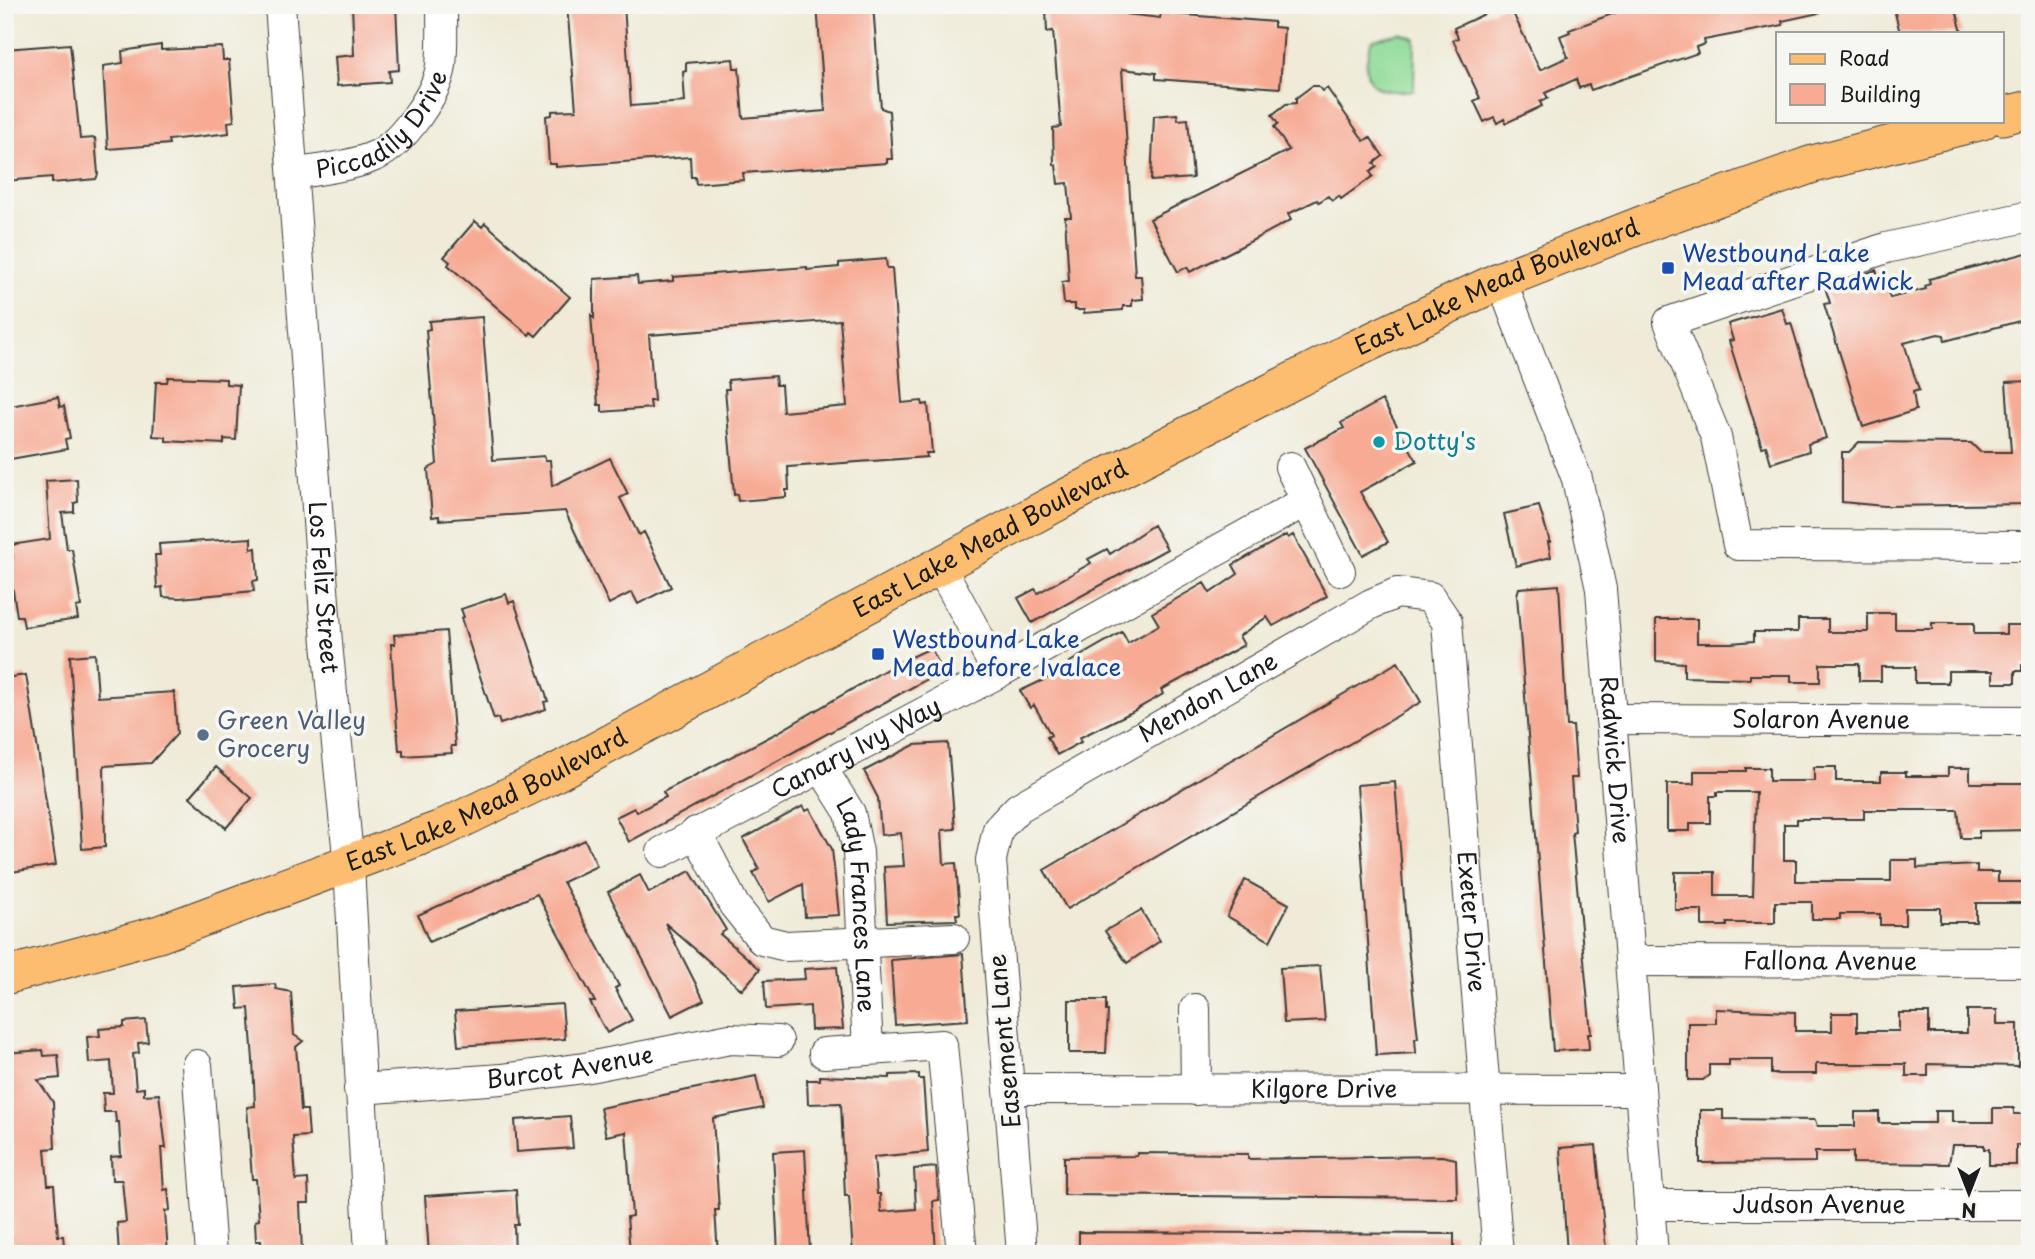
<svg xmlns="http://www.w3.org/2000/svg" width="2035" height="1259" font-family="'Playpen Sans',sans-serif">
<rect width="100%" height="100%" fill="#f6f6f2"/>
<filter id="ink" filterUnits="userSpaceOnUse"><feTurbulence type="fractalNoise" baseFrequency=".0143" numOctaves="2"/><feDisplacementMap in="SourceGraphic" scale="14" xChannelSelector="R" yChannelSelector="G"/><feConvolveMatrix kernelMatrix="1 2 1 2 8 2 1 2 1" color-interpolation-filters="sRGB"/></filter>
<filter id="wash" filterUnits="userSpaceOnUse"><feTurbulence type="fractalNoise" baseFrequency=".00686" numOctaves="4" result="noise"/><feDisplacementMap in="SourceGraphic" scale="28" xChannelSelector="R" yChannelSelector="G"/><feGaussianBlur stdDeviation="1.57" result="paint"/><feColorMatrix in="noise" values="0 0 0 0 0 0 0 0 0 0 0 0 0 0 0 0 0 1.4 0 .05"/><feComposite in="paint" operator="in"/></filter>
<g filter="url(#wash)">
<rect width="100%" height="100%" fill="#efebd8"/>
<path fill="#90db98" stroke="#567c5a" stroke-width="2" d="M1400,33L1415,38L1414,90C1373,96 1357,82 1372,40Z"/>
<g id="blocks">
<path fill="#f7ab94" d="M352,5H396L399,70L389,71L390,82L337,86L335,57L354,55Z
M567,5H624L631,106L685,102L683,72L686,71V63L733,59L734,68H739L743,118L825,111L817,5H873L881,108L889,111L892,159H887V163L743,173L744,180L696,184L695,177H691L690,157L556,167V164H549L546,116L552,115V111L576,110Z
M1057,5H1125L1126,14L1160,18L1161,13L1274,22V27L1284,28L1280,88L1156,79V73L1122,69L1135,276H1141L1143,299L1132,300V306H1123V310L1084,313V310H1075V304H1064L1062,282L1069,281L1065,217H1071L1068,183L1058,184L1056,165H1054L1053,128L1061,127L1053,31L1047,32L1046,8H1057Z
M1504,5L1508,14L1512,11L1540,70L1568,57L1560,36L1570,32L1569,30L1636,5H1692L1696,11L1723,5H1819V13L1782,21L1783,25L1704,40L1705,44L1696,47L1698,53L1591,90L1589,85L1579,88L1576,79L1545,93L1548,98L1540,102L1542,106L1506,123L1504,119L1497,123L1494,117L1484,122L1474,101L1480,98L1453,40L1458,38L1454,28Z
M1893,5H1955L1962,33H1900Z
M70,44L80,139L95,138L98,174L96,179L52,183V177L5,181V49Z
M161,45V50L222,47L223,60H229L234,121L228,122L229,133L168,140L169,144L108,149L103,66L123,63L122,51Z
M1312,86H1318L1322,91L1327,88L1364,141L1370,137L1383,156L1374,163L1377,167L1370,172L1373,176L1341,199L1339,196L1332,201L1328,196L1319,202L1317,200L1288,214L1291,220L1232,251L1190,272L1187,267L1178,272L1150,219L1289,150L1274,127L1278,124L1272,115L1286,104L1296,103V98Z
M1177,114L1178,120L1188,119L1193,178L1151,181L1154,116Z
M475,221L482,227L485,223L570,297L536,336L531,332L529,335L448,265L450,262L444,257Z
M2030,252V309L2025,310L2027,319L1945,341L1944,335L1938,334L1904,343L1919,390L1913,392L1916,410L1863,427L1824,304L1830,303L1825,287L1876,270L1882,288L1886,286L1890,298L1926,289L1925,286L1930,284L1929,279Z
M886,259L887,268H892L902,403L922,401L923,405L928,404L932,453H926L927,457L788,467L789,490H786V497L738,501L737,494L734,495L725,389H729L728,380L775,376L776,385H781L783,412L847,406L840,320L649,335L654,401H650L651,408L602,412V405H598L591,315L594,318V279L637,276L638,284L673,281V277L807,267V270L839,267V263Z
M1782,308L1787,324L1791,323L1826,438L1808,444L1809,451L1771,463L1766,446L1762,447L1729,341L1733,340L1728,324Z
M482,317L493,460L544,456L545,460H550L552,486L610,458L628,494L620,498L639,535L644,532L671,587L638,604L632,592L609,604L565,511L439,520V516L432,517L428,469L437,464L426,330L430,329L429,321Z
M168,377L226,379V384L239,385L236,440L224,439V444L166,441V437L153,436L156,382H167Z
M2030,381V504L1884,506L1842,502V452H1849L1859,442L1971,443L1980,452H2011L2006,382Z
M58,397L60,407L64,406L70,438L65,439L67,449L5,460V407Z
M1382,400L1417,461L1360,492L1388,542L1363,555L1305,448L1344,428L1341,423Z
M77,479L78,502L74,503V512L62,513L67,549H72L81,606L76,607L78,619L24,627L22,616H17L8,559L13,558L11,545L50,539L46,481Z
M1539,506L1550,542H1548L1551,557L1516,566L1504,514Z
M1153,525L1167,549L1032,623L1018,598L1035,589L1038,593L1091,563L1088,559L1107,549L1110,554Z
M1286,535L1288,538L1293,535L1327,596L1273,626L1267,617L1239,636L1244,645L1161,690L1163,694L1130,713L1079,738L1081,742L1057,755L1047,737L1051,735L1034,705L1030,708L1020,691L1073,666L1070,662L1122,632L1128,643L1159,625L1152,613L1204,583L1210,593L1238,574L1233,565Z
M251,538V549L256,548L258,580L253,581L254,591L180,598L163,597L162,587L157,588L155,555H160L159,544Z
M1559,585L1567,726H1573L1577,778H1571L1575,832L1572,833L1591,1034H1588L1589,1049L1553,1051L1517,595L1519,588Z
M506,594L509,603L514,601L548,701L544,702L546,709L500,724L498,718L494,719L461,618L464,617L461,609Z
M1868,613H1895V629H1932V623H1974V634H2006V625H2030V665H2022V671H2015V683H1993V671H1948V683H1915V667H1881V681H1859V664H1820V682H1791V675H1750V679L1684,677V663L1656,661V619H1697V643H1731L1754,641V632H1798V619H1828V632H1868Z
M446,631L455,746H451L452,753L403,756V750H399L394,691L391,644H395L394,635Z
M931,648L940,666L937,667L940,672L629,842L616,817L634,808L637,812L666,797L663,792L775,734L894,665Z
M95,654L98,697L174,692L177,734L151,763L104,766L105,847L82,849L70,656Z
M1398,662L1421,702L1067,909L1044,870Z
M26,675L56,865L5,873V678Z
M948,743L955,829L942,830L944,864L956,863L960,914H956L957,920L887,922L884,867L904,866L901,833L881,835L878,798L864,771L914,745Z
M216,767L252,798L226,828L190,797Z
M1814,767H1836V781H1881V772H1906V776H1948V768H1970V783H2030V830L1979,831V838H1961L1958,810H1864V819H1797V824H1784V860H1796V881H1891V860H1917V868L1977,865V872H1998V882H2030V903H1976V922H1940V908H1905V925H1880V914H1840V919H1812V902H1775V923H1727V926H1702V910H1675V872H1715V896H1753L1756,792H1717V796H1710V823H1690V831H1667V784H1694V771H1746V768H1769V781H1814Z
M1395,782L1407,938L1418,1038H1415L1416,1053L1376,1055L1357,785Z
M803,806L806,811L810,809L832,849L839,915L805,917L803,884L769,902L753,873L759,869L743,839Z
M585,840L597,866L563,882L619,986L615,988L632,1020L607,1033L590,1002H595L537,894L429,942L418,915Z
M690,871L726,930L720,934L760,969L742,990L665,923L704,1000L672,1016L608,892L640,875L649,893Z
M1245,880L1289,904L1270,941L1227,916Z
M1141,910L1160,941L1127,963L1105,931Z
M963,954L968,1020L895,1025L891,960Z
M1320,966L1325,1021L1284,1023L1280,968Z
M837,967L843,1029L811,1030L810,1006L766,1009L764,981L805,979L804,969Z
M275,984L276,989L291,992L294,1035L303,1041L296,1047L301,1110H307L309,1136L293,1137L296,1180L308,1179L309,1203H300L302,1254H262L261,1241H256L255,1221L259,1220L256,1179H252L247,1107L255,1106L253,1060L249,1008L239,1009L237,987Z
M1069,1000H1106V1011H1108L1106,1053H1069Z
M562,1004L565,1039L458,1046L455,1011Z
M1716,1009L1795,1012V1031H1832V1013H1857V1031H1899V1013H1929V1033H1967V1010H1997V1024H2018V1066L1928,1064V1076H1906V1064H1816V1074H1771V1060H1729V1065H1709V1075L1703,1080H1688V1023H1716Z
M146,1020L148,1042L138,1043L139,1053L133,1054L136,1089L144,1088V1095L159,1094L166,1148H161L164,1190L168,1189L170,1210L165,1211L168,1254H119L117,1223L126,1222L122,1180H112L111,1157L121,1156L119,1122H116L115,1112H104L103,1093H113L111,1061L89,1063L87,1037L100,1036L99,1029L124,1027V1022Z
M43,1050L44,1056L58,1055L60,1078L38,1080L53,1102L55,1148L45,1149L48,1185H54L58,1236H63L65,1254H8L7,1235H11L5,1163L13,1162L5,1053Z
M919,1074V1079H923L928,1152L874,1157L877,1194H880L881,1212L916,1209L914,1169L936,1167L939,1200L933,1201L936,1254H853L849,1196H845L841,1103L808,1104L807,1080H820V1076L890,1078V1075Z
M756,1076L763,1108L713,1118L719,1210H715L718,1254L630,1251L627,1217L632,1216L626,1132L606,1136L600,1108Z
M1993,1108H2014V1114H2030V1145H2016V1165H1989V1149H1984V1145H1952L1949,1164L1853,1163V1152H1815V1162L1700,1163V1110H1723V1119L1815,1120L1817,1126H1855V1112H1879V1123H1935V1111H1952V1122H1993Z
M570,1116L573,1148L517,1152L515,1120Z
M1596,1145L1606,1249L1604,1254H1567L1560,1148Z
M805,1150L810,1254H778L773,1152Z
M1137,1153L1248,1154V1159L1442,1156L1456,1159L1457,1198L1064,1195V1157L1137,1156Z
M516,1190L518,1225H514L515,1254H429L425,1196Z
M1079,1232L1454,1234V1254H1090L1079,1252Z"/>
</g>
</g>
<g filter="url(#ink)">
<use href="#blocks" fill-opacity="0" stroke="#3c3b38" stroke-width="2"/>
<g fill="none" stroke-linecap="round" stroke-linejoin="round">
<defs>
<g id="minor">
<path id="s1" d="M280,5L327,643L349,866L370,1254"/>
<path id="s2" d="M293,174C320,169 351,167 377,155C402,143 438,93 441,65C443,45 442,25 442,5"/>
<path d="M2030,216L1886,248L1669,322L1716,437L1738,545L2030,546"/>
<path id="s3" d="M1501,280L1577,479L1601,589L1653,1254"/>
<path d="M1290,467L1340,571"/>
<path d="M940,566L998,673"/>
<path id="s4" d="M1611,719L2030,721"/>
<path id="s5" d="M821,767L850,813L858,852L868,1050"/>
<path d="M696,832L734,905L762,940L786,946L954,938"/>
<path id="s6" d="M662,852L998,673L1306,501"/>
<path id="s7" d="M1630,961L2030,962"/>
<path d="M1195,1009L1196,1090"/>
<path d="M824,1053L942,1045L962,1254"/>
<path d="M197,1065L211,1254"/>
<path id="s8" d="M359,1089L502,1079L584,1068L730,1039L778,1041"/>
<path id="s9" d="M1009,1089L1640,1090"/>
<path id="s10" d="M1649,1205H2030"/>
<path id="s11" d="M1022,1254L991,860L998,829L1018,808L1371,604L1397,593L1430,597L1447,622L1498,1254"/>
</g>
<g id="major">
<path d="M2002,116L2030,109"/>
<path id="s12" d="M5,976L159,934L441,829L544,779L1069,496L1353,350L1501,280L1654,220L1813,164L1982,121"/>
</g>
</defs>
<use href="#minor" stroke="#3c3b38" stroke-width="32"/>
<use href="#major" stroke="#3c3b38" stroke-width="39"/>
<use href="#minor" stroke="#fff" stroke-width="30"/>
<use href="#major" stroke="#fcbd6f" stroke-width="37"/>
</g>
</g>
<g fill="#1a4fb4" stroke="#f6f6f2" stroke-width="2.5">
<rect x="1661" y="261" width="14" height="14" rx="3.5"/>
<rect x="871" y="647" width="14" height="14" rx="3.5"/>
</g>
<circle fill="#0f9aa8" stroke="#f6f6f2" stroke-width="2.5" cx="1379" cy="442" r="7"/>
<circle fill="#5c6f8a" stroke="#f6f6f2" stroke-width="2.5" cx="203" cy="735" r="7"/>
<g text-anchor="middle" stroke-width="7" stroke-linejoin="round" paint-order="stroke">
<g font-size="24" fill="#1c1c1c" stroke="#f6f6f2">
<text dy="8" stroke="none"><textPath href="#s2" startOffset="108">Piccadily Drive</textPath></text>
<text dy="8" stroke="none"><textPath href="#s12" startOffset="1648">East Lake Mead Boulevard</textPath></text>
<text dy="8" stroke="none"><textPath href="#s12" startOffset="1082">East Lake Mead Boulevard</textPath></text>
<text dy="8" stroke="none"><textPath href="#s1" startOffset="584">Los Feliz Street</textPath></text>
<text dy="8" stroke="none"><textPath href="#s11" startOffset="676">Mendon Lane</textPath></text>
<text dy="8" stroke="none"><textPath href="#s4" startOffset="210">Solaron Avenue</textPath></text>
<text dy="8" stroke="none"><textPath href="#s6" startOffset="220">Canary Ivy Way</textPath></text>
<text dy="8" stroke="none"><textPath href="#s3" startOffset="497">Radwick Drive</textPath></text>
<text dy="8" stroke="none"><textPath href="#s12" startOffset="514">East Lake Mead Boulevard</textPath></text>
<text dy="8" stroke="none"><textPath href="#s5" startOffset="147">Lady Frances Lane</textPath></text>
<text dy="8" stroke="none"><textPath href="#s11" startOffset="1256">Exeter Drive</textPath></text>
<text dy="8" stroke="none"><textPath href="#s7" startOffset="200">Fallona Avenue</textPath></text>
<text transform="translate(1005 1041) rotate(-95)" y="8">Easement Lane</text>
<text dy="8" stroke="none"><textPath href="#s8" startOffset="212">Burcot Avenue</textPath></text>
<text dy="8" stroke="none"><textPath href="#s9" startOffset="315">Kilgore Drive</textPath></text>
<text dy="8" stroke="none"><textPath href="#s10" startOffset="170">Judson Avenue</textPath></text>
</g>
<g font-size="24" fill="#164399" stroke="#f6f6f2" text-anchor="start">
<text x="1682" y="262">Westbound Lake<tspan x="1682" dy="28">Mead after Radwick</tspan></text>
<text x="892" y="648">Westbound Lake<tspan x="892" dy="28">Mead before Ivalace</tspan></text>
</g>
<g font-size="24" fill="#0d838f" stroke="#f6f6f2" text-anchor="start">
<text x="1393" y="450">Dotty's</text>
</g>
<g font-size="24" fill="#4e5e75" stroke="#f6f6f2" text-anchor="start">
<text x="217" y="729">Green Valley<tspan x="217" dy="28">Grocery</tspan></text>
</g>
</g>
<rect width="2035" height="1259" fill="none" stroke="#f6f6f2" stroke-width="28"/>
<rect x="1776" y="32" width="228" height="91" fill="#f6f6f2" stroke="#9f9f9c" stroke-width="2"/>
<rect x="1790" y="54" width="35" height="10" fill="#fcbd6f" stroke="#9f9f9c" stroke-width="2"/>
<text x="1839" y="66" font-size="21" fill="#1c1c1c">Road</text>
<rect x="1790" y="84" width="35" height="21" fill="#f7ab94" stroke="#9f9f9c" stroke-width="2"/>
<text x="1839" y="102" font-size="21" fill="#1c1c1c">Building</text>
<g transform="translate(1969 1193) rotate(180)" stroke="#f6f6f2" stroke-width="5" paint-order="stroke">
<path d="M0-5L12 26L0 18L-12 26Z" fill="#1c1c1c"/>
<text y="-10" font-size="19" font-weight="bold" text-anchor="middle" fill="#1c1c1c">N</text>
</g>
</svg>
